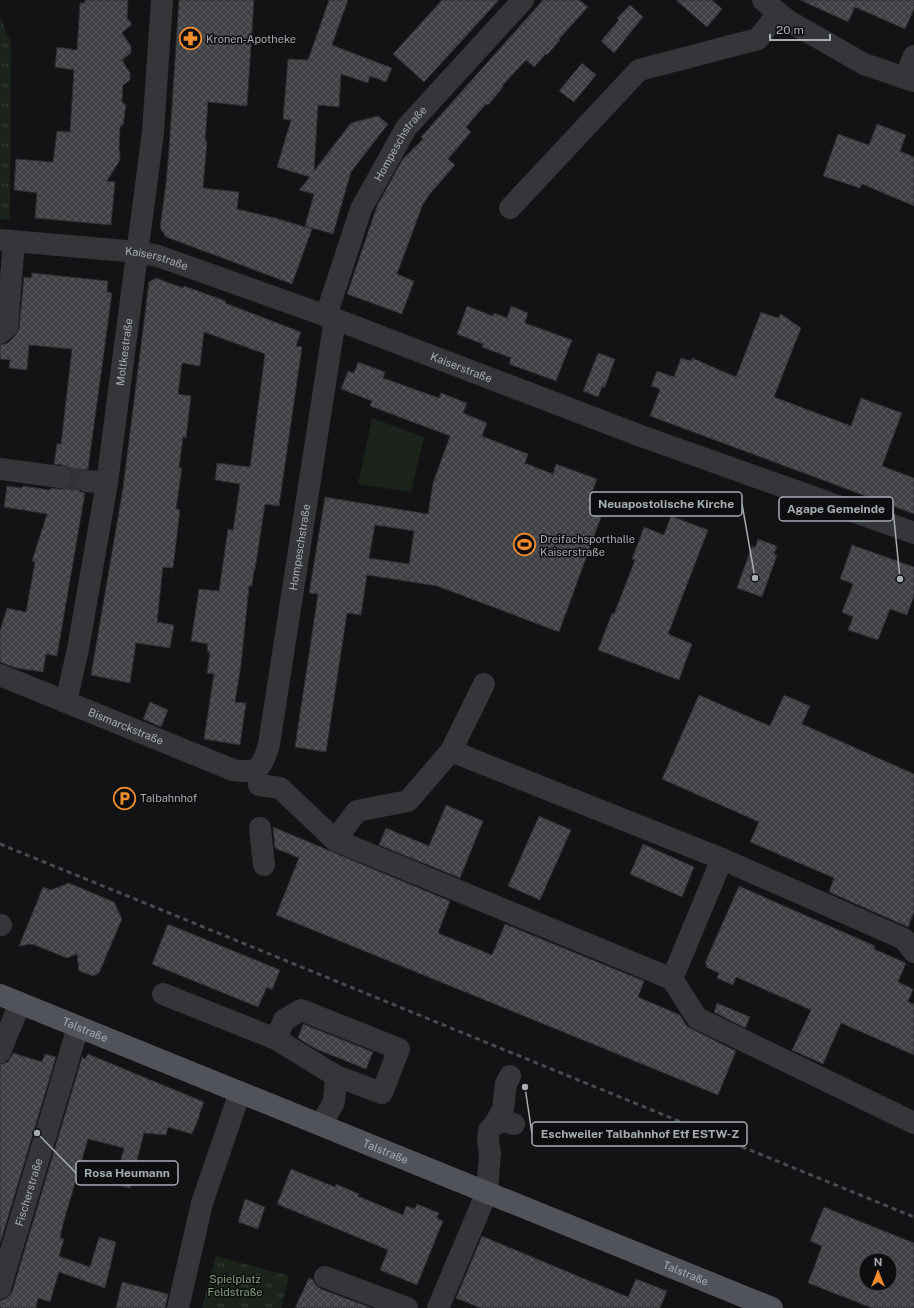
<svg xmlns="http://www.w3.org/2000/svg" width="914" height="1308" font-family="'Public Sans',sans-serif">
<defs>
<pattern id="park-tufts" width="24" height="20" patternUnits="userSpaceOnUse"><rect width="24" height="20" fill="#1b231b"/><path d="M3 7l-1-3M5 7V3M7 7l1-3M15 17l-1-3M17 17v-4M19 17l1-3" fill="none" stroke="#39403a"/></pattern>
<pattern id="building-cross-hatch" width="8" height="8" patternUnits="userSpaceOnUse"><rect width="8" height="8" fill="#3f4145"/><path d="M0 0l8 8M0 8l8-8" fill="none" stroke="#585a5e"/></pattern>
</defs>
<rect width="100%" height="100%" fill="#131315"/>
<path fill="#1b231b" d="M372,418L424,437L411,492L358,484Z"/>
<path fill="url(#park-tufts)" d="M0,17L11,43L10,220L0,219Z
M216,1256L289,1276L281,1308H202Z"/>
<path fill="url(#building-cross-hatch)" stroke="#2d2e31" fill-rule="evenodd" d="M85,0H128L127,18L132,24L122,33L131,46V53L122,60L130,73V80L123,85L122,102L126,105L123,125L120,127L119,149L120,153V160L107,181L115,182L111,225L35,218L37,193L14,190L16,159L53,162L57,131L70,132L74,70L55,67L57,47L77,50L80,3H85Z
M179,0H254L247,106L208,102L205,141H207L203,188L239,192L237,209L275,218L312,229L292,284L166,237L160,228L166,183L169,150Z
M329,0H348L332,45L392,68L386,82L370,76L368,83L341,74L339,107L318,105L314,171L351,123L378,116L388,124L351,172L333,234L305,226L314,194L299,190L310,177L277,167L291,120L283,119L288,59L308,60Z
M442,0H499L424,82L393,54Z
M543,0H579L588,7L559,39L560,40L547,55L546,54L534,67L526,60L502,86L503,87L488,105L486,104L466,127L471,132L448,159L455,165L429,195L423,204L397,274L414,281L402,314L347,294L377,206L402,160L423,139L421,137Z
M676,0H712L722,9L707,27Z
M800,0H914V9L905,29L855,7L848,22Z
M630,5L643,17L614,53L601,41L619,20L617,18Z
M582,63L596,75L574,102L559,91Z
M877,124L906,135L900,151L914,157V206L862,184L860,188L823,176L838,134L869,145Z
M32,273L108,281L107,292L112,293L88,469L82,470L77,473L75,479L76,486L79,491L85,493L57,656L46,654L43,672L16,668L0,662V631L7,608L26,612L35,562L32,561L47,514L4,507L7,486L22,488L23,486L50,490V488L59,489H64L70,485L72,478V473L68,467L62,465L54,464L57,444H61L72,349L29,345L27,370L9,368L10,360L0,359V345L8,343L15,336L19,329L24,277L31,278Z
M156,278L183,288L184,286L226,301L225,303L301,332L296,346L302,347L279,506L265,504L255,570H254L252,586H249L241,665L235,702L246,703L240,745L204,739L214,674L207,673L210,652H207L208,644L191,641L199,589L219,591L228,529L233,530L240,484L215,480L217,463L250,467L265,354L204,332L200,366L182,363L178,394L191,396L186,438L183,437L179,468H182L176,509L180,510L173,568L163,567L157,622L174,625L170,648L136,643L130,683L91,675L123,488L149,282Z
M467,306L493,316L494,313L507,318L511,306L528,313L525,323L572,340L556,381L509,364L511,358L482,347L483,344L457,334Z
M761,312L778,318L781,314L801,328L774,397L851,426L861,398L902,413L882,466L914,478V514L650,416L660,389L651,386L657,371L674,377L681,358L691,361L692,358L736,377Z
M598,353L615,359L605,387H602L598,397L583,391Z
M358,362L385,372L383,378L439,398L441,393L467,403L463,413L487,423L482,436L528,454L525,463L553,474L556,464L597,479L592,492L608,498L559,632L437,586L367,575L361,615L347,613L326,752L295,747L318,594L309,593L325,497L428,514L433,483L450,436L370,406L372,401L341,389L348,371L354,373ZM375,525L414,531L409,564L369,558Z
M671,516L708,530L668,634L692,644L679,680L598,650L612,613L614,614L635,560L632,559L644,527L664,535Z
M758,539L777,546L774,554L777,555L762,597L737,588L752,546L755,548Z
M852,545L914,567V596L907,615L890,609L878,640L848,630L853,617L842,612L853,584L840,579Z
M699,695L770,726L784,695L810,706L802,724L914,774V912L908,927L829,892L834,878L750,842L759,822L662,779Z
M150,702L168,710L161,727L143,719Z
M446,805L483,821L460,878L379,845L386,828L429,846Z
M539,816L571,830L540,900L508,886Z
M273,827L450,901L438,933L492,955L505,924L644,981L638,997L680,1015L686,1025L692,1029L736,1051L718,1095L276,915L299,858L275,848Z
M643,844L694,867L682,897L630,874Z
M69,883L114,902L122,919L99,973L93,976L79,971L77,954L67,958L32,944L19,946L43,887L51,890Z
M739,886L875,946L874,949L906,963L898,982L913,989L908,1002L914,1004V1055L841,1023L823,1064L792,1050L811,1010L736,977L733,985L717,978L719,973L706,967L707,964L705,963Z
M168,924L280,970L272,990L267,987L258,1007L152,964Z
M717,1003L750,1017L745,1028L714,1012Z
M303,1024L373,1052L366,1069L316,1049L298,1038Z
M13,1053L42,1062L45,1054L56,1057L0,1244V1064L8,1062Z
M88,1054L204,1102L199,1115H200L192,1134L168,1127L166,1135L144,1133L130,1188L114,1184L124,1148L88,1139L63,1224L60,1238L64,1239L59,1256L90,1267L99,1237L116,1242L105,1288L59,1272L50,1302L38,1298L36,1308H0V1300H3L8,1297L12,1292L80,1064L82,1057L85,1059Z
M291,1169L335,1187L336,1184L359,1194L358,1196L403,1215L406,1206L415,1209L417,1204L439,1213L437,1218L443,1221L417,1285L380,1270L388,1250L277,1204Z
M245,1199L265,1207L258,1229L238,1222Z
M824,1207L914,1243V1308H872L808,1283L822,1246L810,1241ZM866,1260H890V1284H866Z
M482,1236L628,1297L636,1279L667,1291L660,1308H480L456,1298Z
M309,1278L313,1280L316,1285L321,1289L372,1308H295Z
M122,1282L168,1294L165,1308H116Z"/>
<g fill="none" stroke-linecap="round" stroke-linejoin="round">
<path stroke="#303235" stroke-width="22" stroke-dasharray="22 11" stroke-linecap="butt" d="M60,477L87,481"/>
<g stroke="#34363a" stroke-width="22">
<path d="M763,0L787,20L864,64L914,81"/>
<path d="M905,78L914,56"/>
<path d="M510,208L639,70L758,39L778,13"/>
<path id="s1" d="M0,240L138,252L158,256L335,319L641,436L914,533"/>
<path id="s2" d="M326,316L361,209L406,128L523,0"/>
<path d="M0,333L7,327L14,242"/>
<path d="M0,469L60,477"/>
<path d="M87,481L107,483"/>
<path id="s3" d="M0,675L233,770C259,774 262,768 269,744L335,319"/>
<path id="s4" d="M66,702L78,649L107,483L153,132L162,0"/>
<path d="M451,751L484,684"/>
<path d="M259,785L280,788L335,840L357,811L408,801L451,751L722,859L904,939L914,952"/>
<path d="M260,828L264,865"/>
<path d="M335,840L672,979L722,859"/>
<path d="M0,925H1"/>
<path d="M672,979L697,1018L914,1123"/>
<path d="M163,994L276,1039L336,1076L334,1102L321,1125"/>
<path d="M276,1039L284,1020L301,1010L399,1049L382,1093L336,1076"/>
<path d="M0,1052L20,1003"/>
<path d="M495,1124L503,1109L506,1084L510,1076"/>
<path d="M325,1277L407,1308"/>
<path id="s5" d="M0,1288L78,1027"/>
<path d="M178,1308L202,1203L240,1092"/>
<path d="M438,1308L487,1192L490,1153L488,1140L489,1130L495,1124L504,1121L514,1124"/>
</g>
<path stroke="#505359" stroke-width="22" id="s6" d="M0,995L772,1308"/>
<path stroke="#474a4f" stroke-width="3" stroke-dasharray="5 4" stroke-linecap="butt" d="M0,844L914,1217"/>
</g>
<defs>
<symbol id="pharmacy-ring" viewBox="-11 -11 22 22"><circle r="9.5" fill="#0e0e10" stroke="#f28d2e" stroke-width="1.5"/><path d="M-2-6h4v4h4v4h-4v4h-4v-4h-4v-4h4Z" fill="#f28d2e"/></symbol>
<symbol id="stadium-ring" viewBox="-11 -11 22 22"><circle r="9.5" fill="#0e0e10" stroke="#f28d2e" stroke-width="1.5"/><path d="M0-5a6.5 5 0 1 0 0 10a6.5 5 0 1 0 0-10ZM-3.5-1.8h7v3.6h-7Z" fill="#f28d2e"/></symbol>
<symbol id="parking-ring" viewBox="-11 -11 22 22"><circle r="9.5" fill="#0e0e10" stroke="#f28d2e" stroke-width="1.5"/><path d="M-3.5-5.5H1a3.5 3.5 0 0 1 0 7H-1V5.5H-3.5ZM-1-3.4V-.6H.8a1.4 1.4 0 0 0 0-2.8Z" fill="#f28d2e"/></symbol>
</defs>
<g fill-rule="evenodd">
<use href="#pharmacy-ring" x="178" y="26" width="25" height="25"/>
<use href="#stadium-ring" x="512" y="532" width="25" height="25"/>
<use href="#parking-ring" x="112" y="786" width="25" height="25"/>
</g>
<g text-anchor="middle" stroke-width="3" stroke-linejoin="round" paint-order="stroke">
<g font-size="11" fill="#a5adb5" stroke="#0e0e10" text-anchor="start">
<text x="206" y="43">Kronen-Apotheke</text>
<text x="540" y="543">Dreifachsporthalle<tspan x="540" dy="13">Kaiserstraße</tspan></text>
<text x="140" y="802">Talbahnhof</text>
</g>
<g font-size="11" fill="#a5adb5" stroke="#0e0e10">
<text dy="4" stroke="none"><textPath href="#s2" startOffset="189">Hompeschstraße</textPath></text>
<text dy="4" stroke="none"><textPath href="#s1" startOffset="158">Kaiserstraße</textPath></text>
<text dy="4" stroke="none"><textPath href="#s4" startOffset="355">Moltkestraße</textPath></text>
<text dy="4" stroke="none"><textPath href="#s1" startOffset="482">Kaiserstraße</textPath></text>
<text dy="4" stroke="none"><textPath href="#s3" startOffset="503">Hompeschstraße</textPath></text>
<text dy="4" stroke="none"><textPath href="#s3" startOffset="136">Bismarckstraße</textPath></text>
<text dy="4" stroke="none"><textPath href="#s6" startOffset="92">Talstraße</textPath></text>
<text dy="4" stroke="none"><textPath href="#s6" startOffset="416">Talstraße</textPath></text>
<text dy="4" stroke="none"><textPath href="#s5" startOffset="100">Fischerstraße</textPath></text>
<text dy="4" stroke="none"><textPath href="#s6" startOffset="740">Talstraße</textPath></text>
</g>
<g font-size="11" fill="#80a07b" stroke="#0e0e10">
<text x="235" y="1283">Spielplatz<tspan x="235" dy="13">Feldstraße</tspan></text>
</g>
</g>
<path fill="none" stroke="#a5adb5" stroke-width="1.5" d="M755 578L742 504M900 579L893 509M525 1087L532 1134M37 1133L76 1173"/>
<g fill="#a5adb5" stroke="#0e0e10" stroke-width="1.5">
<circle cx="755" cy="578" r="4"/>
<circle cx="900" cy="579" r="4"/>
<circle cx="525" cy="1087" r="4"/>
<circle cx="37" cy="1133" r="4"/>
</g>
<g fill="#0e0e10" stroke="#a5adb5" stroke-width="1.5">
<rect x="590" y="492" width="152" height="24" rx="4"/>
<rect x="779" y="497" width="114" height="24" rx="4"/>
<rect x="532" y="1122" width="215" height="24" rx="4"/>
<rect x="76" y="1161" width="102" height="24" rx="4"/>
</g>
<g font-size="12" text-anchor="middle" font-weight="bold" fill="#a5adb5">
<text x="666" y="508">Neuapostolische Kirche</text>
<text x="836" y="513">Agape Gemeinde</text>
<text x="640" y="1138">Eschweiler Talbahnhof Etf ESTW-Z</text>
<text x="127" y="1177">Rosa Heumann</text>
</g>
<g transform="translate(878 1272)"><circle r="19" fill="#0e0e10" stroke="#4a4e52"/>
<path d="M0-3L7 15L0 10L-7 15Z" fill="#f28d2e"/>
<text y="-6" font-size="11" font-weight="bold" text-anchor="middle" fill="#a5adb5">N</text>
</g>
<path d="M770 34v6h60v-6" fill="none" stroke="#a5adb5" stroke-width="2"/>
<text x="776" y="34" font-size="12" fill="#a5adb5" stroke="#0e0e10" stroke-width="3" paint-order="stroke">20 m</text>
</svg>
